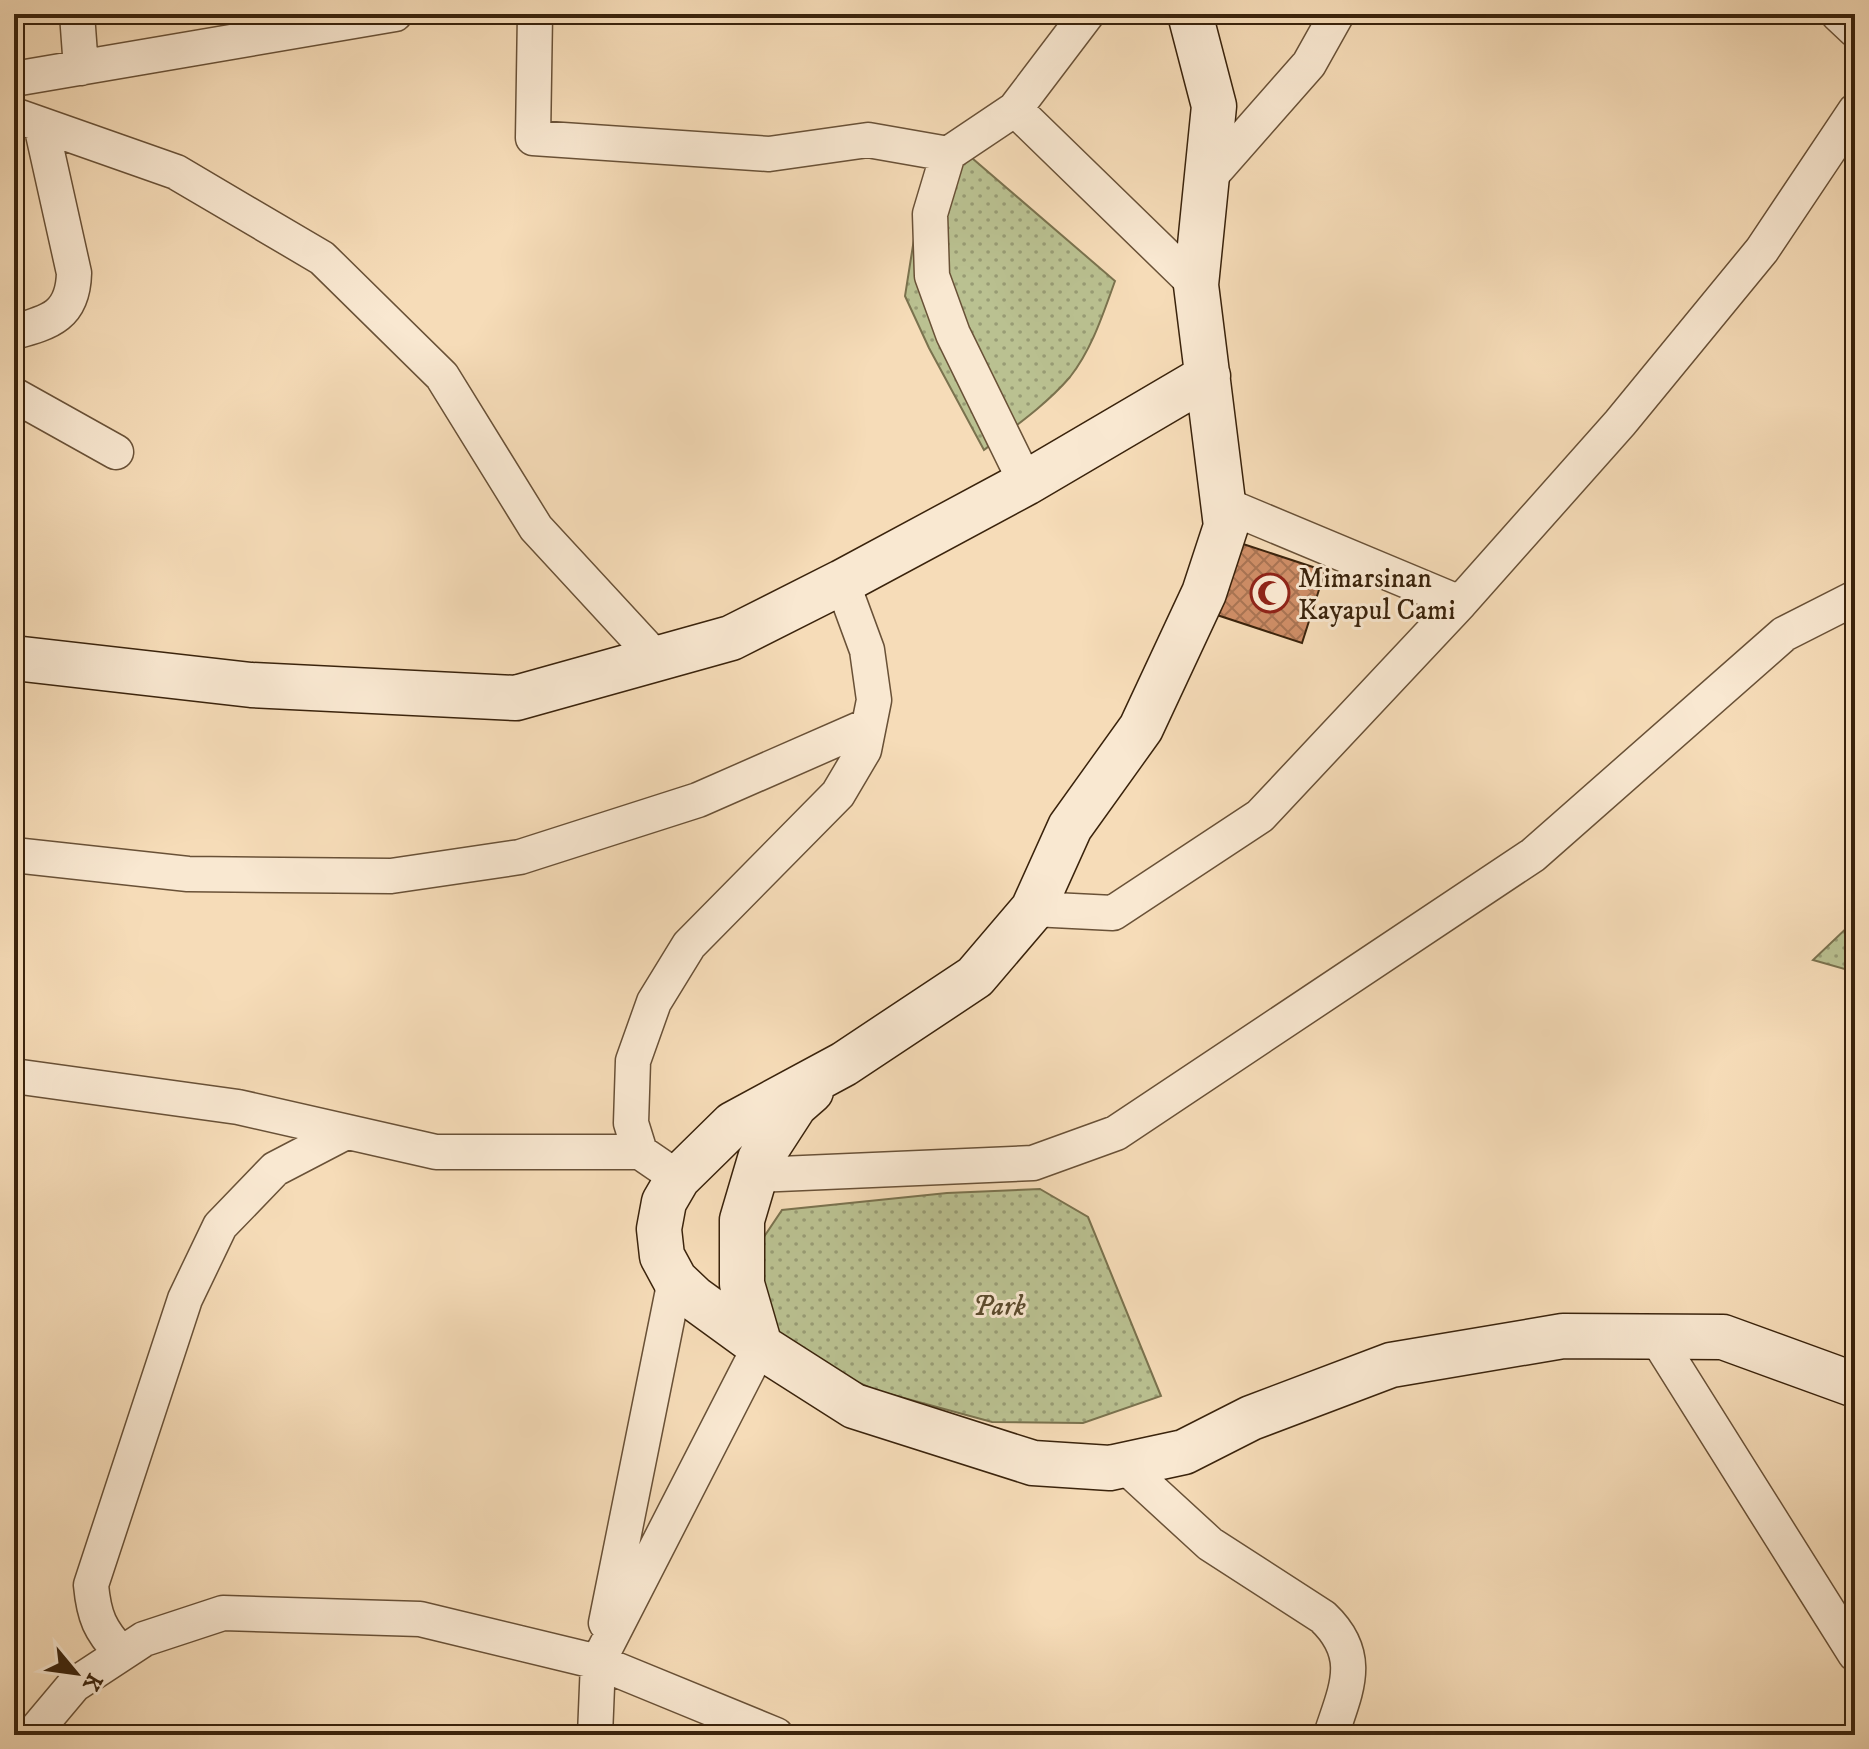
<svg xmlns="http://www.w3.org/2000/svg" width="1869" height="1749" font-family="'IM FELL DW Pica',serif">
<defs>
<pattern id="green-dots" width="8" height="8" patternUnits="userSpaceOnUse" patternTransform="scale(2)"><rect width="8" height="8" fill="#bac191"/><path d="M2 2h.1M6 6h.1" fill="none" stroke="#989c75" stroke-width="1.8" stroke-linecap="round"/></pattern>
<pattern id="building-cross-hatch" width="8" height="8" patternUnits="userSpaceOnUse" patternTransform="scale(2)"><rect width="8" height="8" fill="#cf8e67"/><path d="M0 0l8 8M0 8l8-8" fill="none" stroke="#a97453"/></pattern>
</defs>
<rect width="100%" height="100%" fill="#f6dcb8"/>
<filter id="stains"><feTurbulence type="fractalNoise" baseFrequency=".0025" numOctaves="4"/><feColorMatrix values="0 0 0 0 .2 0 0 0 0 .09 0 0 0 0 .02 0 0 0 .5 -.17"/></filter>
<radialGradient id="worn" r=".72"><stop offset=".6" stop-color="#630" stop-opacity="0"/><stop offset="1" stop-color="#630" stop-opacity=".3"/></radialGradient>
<path fill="url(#green-dots)" stroke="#7a724e" stroke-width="2" d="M958,146L1115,281C1103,314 1092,349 1070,377C1046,405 1014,427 984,450L929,348L905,296L914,239L929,187Z
M1855,920V972L1813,960Z
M1040,1189L1088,1217L1161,1396L1083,1423L992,1422L878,1391L801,1358L740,1318L741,1271L782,1210L947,1193Z"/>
<path fill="url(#building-cross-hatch)" stroke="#3a230c" stroke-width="2" d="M1237,542L1325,571L1302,643L1214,614Z"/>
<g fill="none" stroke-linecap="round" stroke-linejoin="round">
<defs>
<path id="street" d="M77,14L81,68
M535,14L533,138L769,154L868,140L948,154L1015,109L1087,14
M1838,14L1855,30
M14,79L395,14
M1015,109L1196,285
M14,115L176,172L322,258L442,376L536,528L656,658
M948,154L930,214L932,276L953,334L1026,483
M1206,181L1309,64L1337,14
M14,332C51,322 73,315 74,273L41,125
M14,395L116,452
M1223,504L1460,603
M14,855L188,874L391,876L520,857L698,800L869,725
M1033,909L1113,913L1260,816L1460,603L1620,423L1762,250L1855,111
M14,1076L238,1107L436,1152H640
M755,1175L1033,1163L1116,1133L1533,855L1784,634L1855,598
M678,1178L640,1152L631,1123L633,1061L654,1002L689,945L838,794L864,750L874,700L867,650L842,582
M1656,1337L1855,1654
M1124,1465L1210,1544L1323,1617C1364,1656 1346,1689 1331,1735
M606,1623L675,1280
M121,1653C100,1630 94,1617 91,1585L185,1299L220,1226L275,1169L346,1132
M32,1735L74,1685L144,1639L223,1613L420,1619L598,1662L776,1735
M595,1735L598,1662L760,1346"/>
<path id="secondary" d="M1190,14L1214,106L1196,285L1226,526L1204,593L1141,728L1070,827L1033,909L975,977L844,1064L733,1124L678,1178L664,1202L659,1229L662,1256L675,1280L694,1298L760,1346L854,1406L1033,1463L1110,1468L1184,1452L1251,1418L1391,1365L1563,1336L1723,1337L1855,1385
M14,658L251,685L516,698L731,638L842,582L1026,483L1208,376
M760,1346L742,1284V1220L760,1159L795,1105L811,1091"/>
</defs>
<use href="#street" stroke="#695137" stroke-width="37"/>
<use href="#secondary" stroke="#3a230c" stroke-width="47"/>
<use href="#street" stroke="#f9e8d1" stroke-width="34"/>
<use href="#secondary" stroke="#f9e8d1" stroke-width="44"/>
</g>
<defs>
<symbol id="mosque-ring" viewBox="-11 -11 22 22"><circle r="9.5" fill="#f9e8d1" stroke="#8f2418" stroke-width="1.5"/><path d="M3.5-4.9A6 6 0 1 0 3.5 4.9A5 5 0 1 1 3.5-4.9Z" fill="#8f2418"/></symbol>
</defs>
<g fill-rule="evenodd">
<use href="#mosque-ring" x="1248" y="571" width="44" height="44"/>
</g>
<g text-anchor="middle" stroke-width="6" stroke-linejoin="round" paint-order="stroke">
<g font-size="28" fill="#3a230c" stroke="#f9e8d1" text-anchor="start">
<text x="1298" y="587">Mimarsinan<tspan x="1298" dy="32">Kayapul Cami</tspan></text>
</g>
<g font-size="28" font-style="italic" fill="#5a4a2d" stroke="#f9e8d1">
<text x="999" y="1315">Park</text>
</g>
</g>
<rect width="1869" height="1749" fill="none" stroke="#f6dcb8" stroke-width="48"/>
<rect x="16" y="16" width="1837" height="1717" fill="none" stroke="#3a230c" stroke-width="4"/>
<rect x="24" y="24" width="1821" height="1701" fill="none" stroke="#3a230c" stroke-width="2"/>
<g transform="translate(76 1673) rotate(119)" stroke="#f9e8d1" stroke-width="6" paint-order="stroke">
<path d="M0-6L14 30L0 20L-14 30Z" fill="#3a230c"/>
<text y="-12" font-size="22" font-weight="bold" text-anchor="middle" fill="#3a230c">K</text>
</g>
<rect width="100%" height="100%" filter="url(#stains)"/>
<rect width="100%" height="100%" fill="url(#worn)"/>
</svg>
